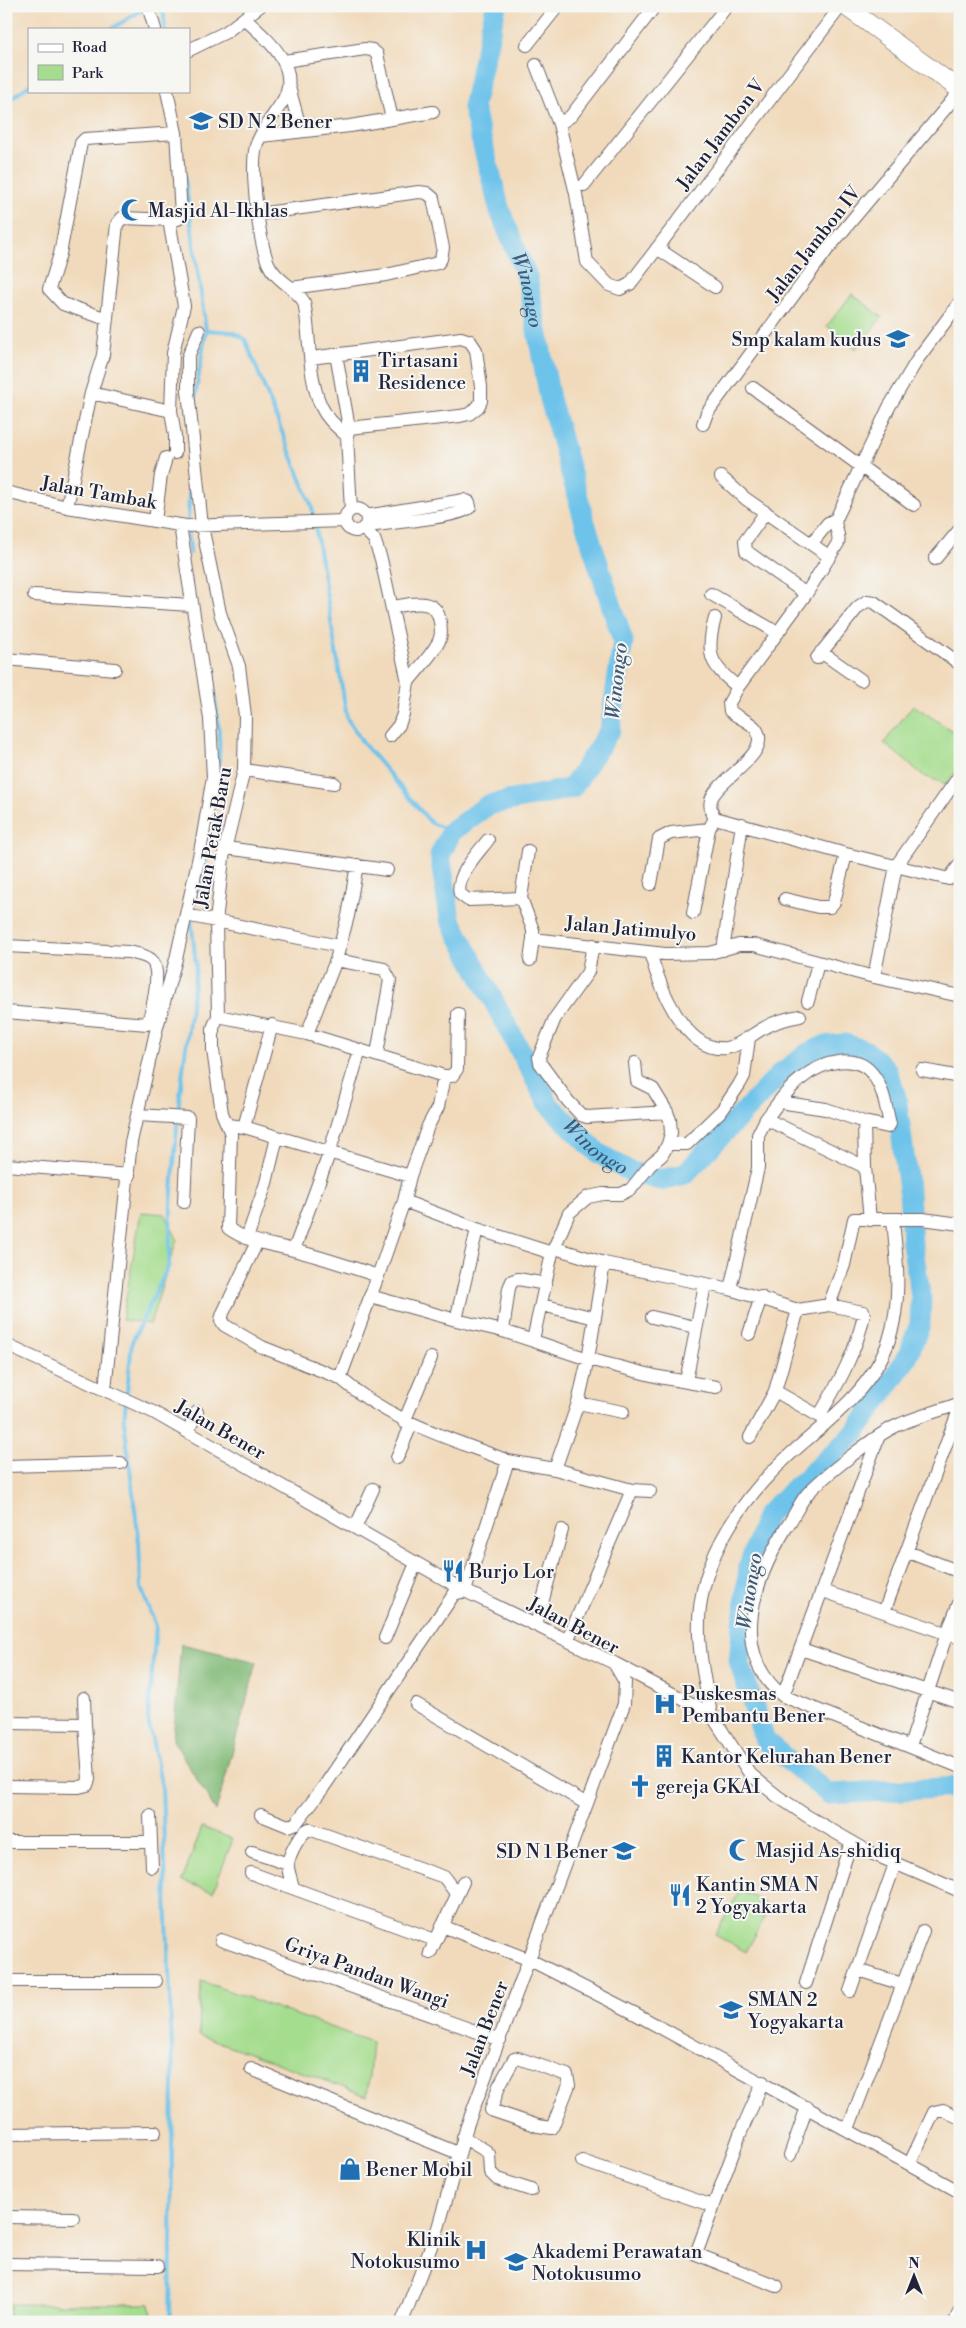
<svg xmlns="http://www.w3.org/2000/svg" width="966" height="2328" font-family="'Libre Bodoni',serif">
<rect width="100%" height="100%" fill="#f6f6f2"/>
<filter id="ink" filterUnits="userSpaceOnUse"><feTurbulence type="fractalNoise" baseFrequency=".02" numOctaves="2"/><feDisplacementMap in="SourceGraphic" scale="10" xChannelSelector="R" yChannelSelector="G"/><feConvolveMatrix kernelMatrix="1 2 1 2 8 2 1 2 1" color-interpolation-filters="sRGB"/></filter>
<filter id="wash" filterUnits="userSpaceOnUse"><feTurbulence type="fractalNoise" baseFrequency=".0096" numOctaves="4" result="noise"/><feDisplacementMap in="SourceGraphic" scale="20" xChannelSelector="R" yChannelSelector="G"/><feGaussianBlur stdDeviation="1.12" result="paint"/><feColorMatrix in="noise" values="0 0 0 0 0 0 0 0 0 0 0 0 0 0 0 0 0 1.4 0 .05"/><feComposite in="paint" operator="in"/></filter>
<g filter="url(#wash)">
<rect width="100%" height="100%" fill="#f1dabb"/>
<path fill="#a5dd8e" stroke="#648064" d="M852,294L882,317L856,349L827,326Z
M913,705L960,736V767L946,784L924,776L884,743Z
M141,1212L165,1214L177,1239L150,1324L122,1320Z
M202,1827L233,1839L213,1892L182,1881Z
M740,1890L771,1906L746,1952L715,1935Z
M201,1981L372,2042L367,2096L199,2035Z
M10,2304H150L153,2322H9Z"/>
<path fill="#84bc79" stroke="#536f5a" d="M181,1644L257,1662L216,1811L173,1740Z"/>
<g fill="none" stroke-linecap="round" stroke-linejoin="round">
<path stroke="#6ec3ea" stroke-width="4" d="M163,6L165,29
M111,29L142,10
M6,103L29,85
M184,173L206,330L194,404
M206,330L232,332L245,339L312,507L347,718L363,743L431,823L452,831
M190,465L188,524L190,553
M207,659C214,693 223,733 218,768
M200,892L205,859
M170,2322L173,2077L162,1788L148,1719L156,1626L141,1588L139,1542L124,1420L132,1342L169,1265L171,1204L179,1102L196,967L191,917"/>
<path stroke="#6ec3ea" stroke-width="21" id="s1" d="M496,6L473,107L500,211L527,277L550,399L586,526L623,641L610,730L572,788L488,805L452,831L440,855L450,919L549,1105L598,1153L631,1172L661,1180L685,1174L780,1074L808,1053L824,1046L845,1044L866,1051L886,1069L896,1097L909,1190L912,1244L921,1297L920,1324L907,1358L854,1434L767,1514L749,1566L739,1661L765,1741L829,1794L960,1787"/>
</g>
</g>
<g filter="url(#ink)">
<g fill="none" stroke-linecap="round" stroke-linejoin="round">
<defs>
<path id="minor" d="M148,6L155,29
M655,6L571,116L559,124L576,194L587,262L609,285L620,289L630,284L841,6
M245,19C269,41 304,69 281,104C272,117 261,131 256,146C250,170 259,241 268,263C275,280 295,287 304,302C311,336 307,375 321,406C327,419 337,427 347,436
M527,45L558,6
M189,50L226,32L260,6
M284,61L365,49L372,50L377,54L392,119
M536,65L559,124
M289,87L301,131
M261,136L350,126L433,112
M584,185L727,6
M258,214L419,192L427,193L433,198L443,248L441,259L438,263L386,275L291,288
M169,220L184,306L173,353L171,411L175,436V453
M657,248L715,287
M107,319L63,304L49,289L60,254L81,143L85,139L176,133
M199,331L188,357V391L202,526L220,613L239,666L245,716L244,770L223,858L216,922L218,1016L307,1034L444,1076H452L457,1069L458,1014
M336,354L349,428L347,436L351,510
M311,358L461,338L470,341L476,350L481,387V401L478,407L469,414L460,416L340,429
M753,388L914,505
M91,393L171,411
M703,424L707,413L827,250L960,91
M721,477L746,499L830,557
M6,492L67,507L186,526L345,521
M67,507L91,393L103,355L117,224L122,218L174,220L178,219L181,214L176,133L167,91
M345 520a11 11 0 1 1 22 0a11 11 0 1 1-22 0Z
M766,512L745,541L746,551L806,594
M155,521L161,475L166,458
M366,526C382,524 464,517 470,507L469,502L464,500L366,516
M363,528L374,539L381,559L408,682L403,714L399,725L390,736
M811,544L828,523L836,519
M935,559L960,529
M711,594L778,633
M34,595L191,605
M393,607C411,604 437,596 440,622C441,628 442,635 439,641C432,655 418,669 408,682
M715,618C705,654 710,665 738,687L729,703L730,711C738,718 750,721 756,729C773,754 716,780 711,800C709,807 711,812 715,818L846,854L949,879L960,864
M821,652L861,680
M817,658L858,607L867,601L874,602L960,664
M6,659L115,669
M738,687L806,594L838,543C841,534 833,528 836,519L889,407L919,357L960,302
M244,770L334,783
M488,840C478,853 455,876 460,894L468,900L521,898
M226,848L387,870
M528,851L521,898L533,930V939L665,954L710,953L739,945H754L874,977L960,996
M651,884L659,839L671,833L709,829
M785,899L818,907H830L834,902L846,854
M693,913L709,829L715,818
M186,915L339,946
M593,945L588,972L555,1018L539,1057L540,1063L568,1101L581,1115L587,1117L667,1112
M6,946L128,952C136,954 148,955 153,962C161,974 152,1012 147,1024L6,1012
M723,950L742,824
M650,953C659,984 684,1053 726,1048C740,1046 752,1034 764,1028C774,1022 788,1018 800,1016
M336,960L384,969L390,980L377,1054
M530,960L533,939
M874,977L896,866L960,775
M808,1001L818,963
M218,1016L213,1028V1050L222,1113L231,1134L228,1228C248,1243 273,1244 297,1251C324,1258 351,1267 378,1276
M307,1034L336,960L348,916L357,865
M922,1070L960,1077
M444,1076L438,1107L428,1126L410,1176L404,1201L378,1276L340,1378C391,1422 447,1437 508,1461
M779,1102L826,1109L864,1122L888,1127L890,1124C886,1108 884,1090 874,1076C857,1051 822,1062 802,1078C787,1089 777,1105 766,1119L865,1167L870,1220
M138,1115L188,1118L184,1202
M864,1122L865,1167
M228,1125L244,1127L410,1176
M244,1127L272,1025
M668,1144H687L723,1109L739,1085L744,1076L749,1038
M960,1162V1163
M6,1165L129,1175
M404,1201L477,1229L552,1253
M247,1238L266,1183L277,1137
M257,1242L223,1313L221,1320L224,1325L262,1347L340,1378
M555,1248L604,1263L730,1289L758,1168V1135L766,1119
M294,1250L329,1154L360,1050
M730,1289L798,1310
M370,1296L456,1320L503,1331L588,1359L604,1263
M542,1305L595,1318
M652,1317L695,1327
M456,1320L477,1229
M503,1331L509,1288L512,1281L518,1279L546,1284
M749,1334L761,1297
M533,1340L552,1253L569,1213L588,1197L603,1194H621L631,1189L651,1164L662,1155L668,1144L671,1133L670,1120L667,1112L653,1089L637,1081L635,1063
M6,1345L153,1412L465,1591L614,1663L625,1682L624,1704L467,2126L438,2228L402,2322
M686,1381L705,1285
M105,1389L131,1142L157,1027L176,959L200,852L213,777L210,719L180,525
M775,1391L819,1416C838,1384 857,1351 864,1314L863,1312L829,1305
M578,1403L623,1412
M960,1403C938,1412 913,1417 892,1428C871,1439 824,1476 808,1493C799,1503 794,1517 786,1528C755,1579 727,1651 783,1696L960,1767
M960,1407L884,1612L960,1638
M404,1422L431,1358
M188,1431L197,1412
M750,1437L775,1391L798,1310L829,1305L844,1265L854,1219H923L960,1224
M397,1458L411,1425
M6,1466L121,1463
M555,1469L632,1490L650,1491
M355,1528L373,1489
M908,1552L960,1572
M823,1591L884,1612
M536,1625L562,1530
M385,1638L416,1563
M568,1639L632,1490
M801,1649L960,1702
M614,1663L711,1714L750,1774L777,1796L807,1816L871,1853L960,1891
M783,1696L878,1438
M416,1704L587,1804
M711,1714C706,1688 700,1662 699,1635C695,1559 747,1490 803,1443C836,1415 875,1383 889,1340C902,1300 897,1261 893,1220
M6,1723L85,1724L84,1698
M910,1746L947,1633L960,1601
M6,1786L79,1787L87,1785L89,1779L85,1724
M261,1815L288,1826L296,1823L323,1788L454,1594L465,1591L508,1461L555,1469L578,1403L588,1359L659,1377L716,1387
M150,1816L152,1867
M6,1842H151
M252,1852L288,1864
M251,1873L435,1940
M293,1888C292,1881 287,1870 288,1863C290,1853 300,1833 309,1829L444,1877L457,1895
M442,1926L530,1960L634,2013L960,2192
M221,1940L500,2040
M430,1953L463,1882
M858,1970L902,1984
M6,1981H156
M806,1983L851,1842
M850,1991L895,1864
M518,2058L567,2075L569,2085L552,2128L538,2126L491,2110L499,2086L514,2059Z
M251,2069L458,2153
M763,2082L740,2134L696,2254L777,2286
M848,2129L923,1931
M6,2134L155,2132
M463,2137L486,2151L489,2154L490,2172L497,2179L531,2190
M790,2155L807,2107
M582,2161L713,2206
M910,2163L934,2112L943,2110L960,2118
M6,2217L73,2218
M6,2264L158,2266
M955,2322L960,2310"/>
<path id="secondary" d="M845,6L960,90"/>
</defs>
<use href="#minor" stroke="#6a6268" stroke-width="14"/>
<use href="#secondary" stroke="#6a6268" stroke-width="19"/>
<use href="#minor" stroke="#fff" stroke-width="12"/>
<use href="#secondary" stroke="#fff" stroke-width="18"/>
</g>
</g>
<defs>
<symbol id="school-bare" viewBox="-9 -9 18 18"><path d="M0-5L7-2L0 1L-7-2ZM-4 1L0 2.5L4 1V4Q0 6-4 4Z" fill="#1f6fb2" stroke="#f6f6f2" stroke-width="2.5" paint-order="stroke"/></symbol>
<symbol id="mosque-bare" viewBox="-9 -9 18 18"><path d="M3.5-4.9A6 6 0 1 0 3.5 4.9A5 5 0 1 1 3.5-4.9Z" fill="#1f6fb2" stroke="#f6f6f2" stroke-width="2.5" paint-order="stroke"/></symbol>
<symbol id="building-bare" viewBox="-9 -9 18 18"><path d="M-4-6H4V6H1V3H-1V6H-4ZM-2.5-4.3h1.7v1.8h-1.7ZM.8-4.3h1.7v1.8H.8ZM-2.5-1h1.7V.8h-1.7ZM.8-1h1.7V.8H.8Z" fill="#1f6fb2" stroke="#f6f6f2" stroke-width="2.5" paint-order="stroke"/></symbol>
<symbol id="restaurant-bare" viewBox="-9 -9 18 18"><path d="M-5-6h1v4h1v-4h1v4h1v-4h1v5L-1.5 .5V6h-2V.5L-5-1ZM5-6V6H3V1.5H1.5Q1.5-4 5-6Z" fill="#1f6fb2" stroke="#f6f6f2" stroke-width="2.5" paint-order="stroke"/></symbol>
<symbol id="hospital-bare" viewBox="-9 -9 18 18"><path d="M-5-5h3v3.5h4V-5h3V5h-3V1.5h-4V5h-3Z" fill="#1f6fb2" stroke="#f6f6f2" stroke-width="2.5" paint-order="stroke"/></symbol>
<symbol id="church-bare" viewBox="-9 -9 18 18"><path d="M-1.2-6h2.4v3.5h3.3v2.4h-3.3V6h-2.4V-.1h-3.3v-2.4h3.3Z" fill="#1f6fb2" stroke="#f6f6f2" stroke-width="2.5" paint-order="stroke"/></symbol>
<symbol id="shop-bare" viewBox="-9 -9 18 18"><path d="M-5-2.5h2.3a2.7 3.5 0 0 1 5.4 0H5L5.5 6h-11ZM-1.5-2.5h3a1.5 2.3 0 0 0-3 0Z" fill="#1f6fb2" stroke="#f6f6f2" stroke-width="2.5" paint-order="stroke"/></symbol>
<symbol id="university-bare" viewBox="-9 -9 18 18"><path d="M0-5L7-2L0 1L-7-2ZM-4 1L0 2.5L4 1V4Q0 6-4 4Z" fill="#1f6fb2" stroke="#f6f6f2" stroke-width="2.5" paint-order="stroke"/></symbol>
</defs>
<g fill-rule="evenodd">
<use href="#school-bare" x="185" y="105" width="32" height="32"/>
<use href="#mosque-bare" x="116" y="194" width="32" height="32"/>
<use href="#school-bare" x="882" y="323" width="32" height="32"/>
<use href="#building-bare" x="345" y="355" width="32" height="32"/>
<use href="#restaurant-bare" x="437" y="1555" width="32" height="32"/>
<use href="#hospital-bare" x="649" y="1688" width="32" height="32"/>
<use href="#building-bare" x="648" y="1740" width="32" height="32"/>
<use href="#church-bare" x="624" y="1770" width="32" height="32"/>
<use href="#mosque-bare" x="724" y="1834" width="32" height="32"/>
<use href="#school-bare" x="608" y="1835" width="32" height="32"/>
<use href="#restaurant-bare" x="664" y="1879" width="32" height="32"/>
<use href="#school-bare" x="715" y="1994" width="32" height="32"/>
<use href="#shop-bare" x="334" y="2153" width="32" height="32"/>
<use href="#hospital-bare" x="460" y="2234" width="32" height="32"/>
<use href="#university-bare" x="500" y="2246" width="32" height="32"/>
</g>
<g text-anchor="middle" stroke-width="4" stroke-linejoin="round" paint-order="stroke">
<g font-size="19" fill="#22223b" stroke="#f6f6f2" text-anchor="start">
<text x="218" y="128">SD N 2 Bener</text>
<text x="148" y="217">Masjid Al-Ikhlas</text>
<text x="881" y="346" text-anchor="end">Smp kalam kudus</text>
<text x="378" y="367">Tirtasani<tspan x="378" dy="22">Residence</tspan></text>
<text x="469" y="1578">Burjo Lor</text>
<text x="682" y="1700">Puskesmas<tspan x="682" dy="22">Pembantu Bener</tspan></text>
<text x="681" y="1763">Kantor Kelurahan Bener</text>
<text x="656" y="1793">gereja GKAI</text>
<text x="756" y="1857">Masjid As-shidiq</text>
<text x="608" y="1858" text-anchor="end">SD N 1 Bener</text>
<text x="696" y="1891">Kantin SMA N<tspan x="696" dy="22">2 Yogyakarta</tspan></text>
<text x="748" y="2006">SMAN 2<tspan x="748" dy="22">Yogyakarta</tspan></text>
<text x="366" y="2176">Bener Mobil</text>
<text x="460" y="2246" text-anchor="end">Klinik<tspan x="460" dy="22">Notokusumo</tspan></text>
<text x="532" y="2258">Akademi Perawatan<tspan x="532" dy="22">Notokusumo</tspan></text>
</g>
<g font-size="19" fill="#22223b" stroke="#f6f6f2">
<text transform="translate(720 134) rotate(-53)" y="7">Jalan Jambon V</text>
<text transform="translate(813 243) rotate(-52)" y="7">Jalan Jambon IV</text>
<text transform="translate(99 492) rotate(10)" y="7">Jalan Tambak</text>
<text transform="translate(212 837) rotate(-80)" y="7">Jalan Petak Baru</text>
<text transform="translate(631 928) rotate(5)" y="7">Jalan Jatimulyo</text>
<text transform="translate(221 1429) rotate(30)" y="7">Jalan Bener</text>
<text transform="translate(574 1625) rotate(28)" y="7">Jalan Bener</text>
<text transform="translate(367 1972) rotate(20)" y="7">Griya Pandan Wangi</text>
<text transform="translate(484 2028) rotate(-69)" y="7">Jalan Bener</text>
</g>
<g font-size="20" font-style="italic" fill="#3d5a78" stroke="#f6f6f2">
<text dy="7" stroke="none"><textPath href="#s1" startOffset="295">Winongo</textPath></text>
<text transform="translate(616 681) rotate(-84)" y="7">Winongo</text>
<text dy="7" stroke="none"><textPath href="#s1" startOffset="1314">Winongo</textPath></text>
<text transform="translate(749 1591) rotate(-81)" y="7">Winongo</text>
</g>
</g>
<rect width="966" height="2328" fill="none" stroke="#f6f6f2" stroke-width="25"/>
<rect x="28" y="28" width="162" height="65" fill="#f6f6f2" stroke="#a1a1a9"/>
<rect x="38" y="44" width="25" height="8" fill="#ffffff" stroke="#a1a1a9"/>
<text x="72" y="52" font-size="15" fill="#22223b">Road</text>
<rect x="38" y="65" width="25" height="15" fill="#a5dd8e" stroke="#a1a1a9"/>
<text x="72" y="78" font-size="15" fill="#22223b">Park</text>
<g transform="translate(914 2276)" stroke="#f6f6f2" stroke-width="4" paint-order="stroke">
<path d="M0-4L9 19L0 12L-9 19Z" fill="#22223b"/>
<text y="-8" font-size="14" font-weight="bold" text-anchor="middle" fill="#22223b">N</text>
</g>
</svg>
